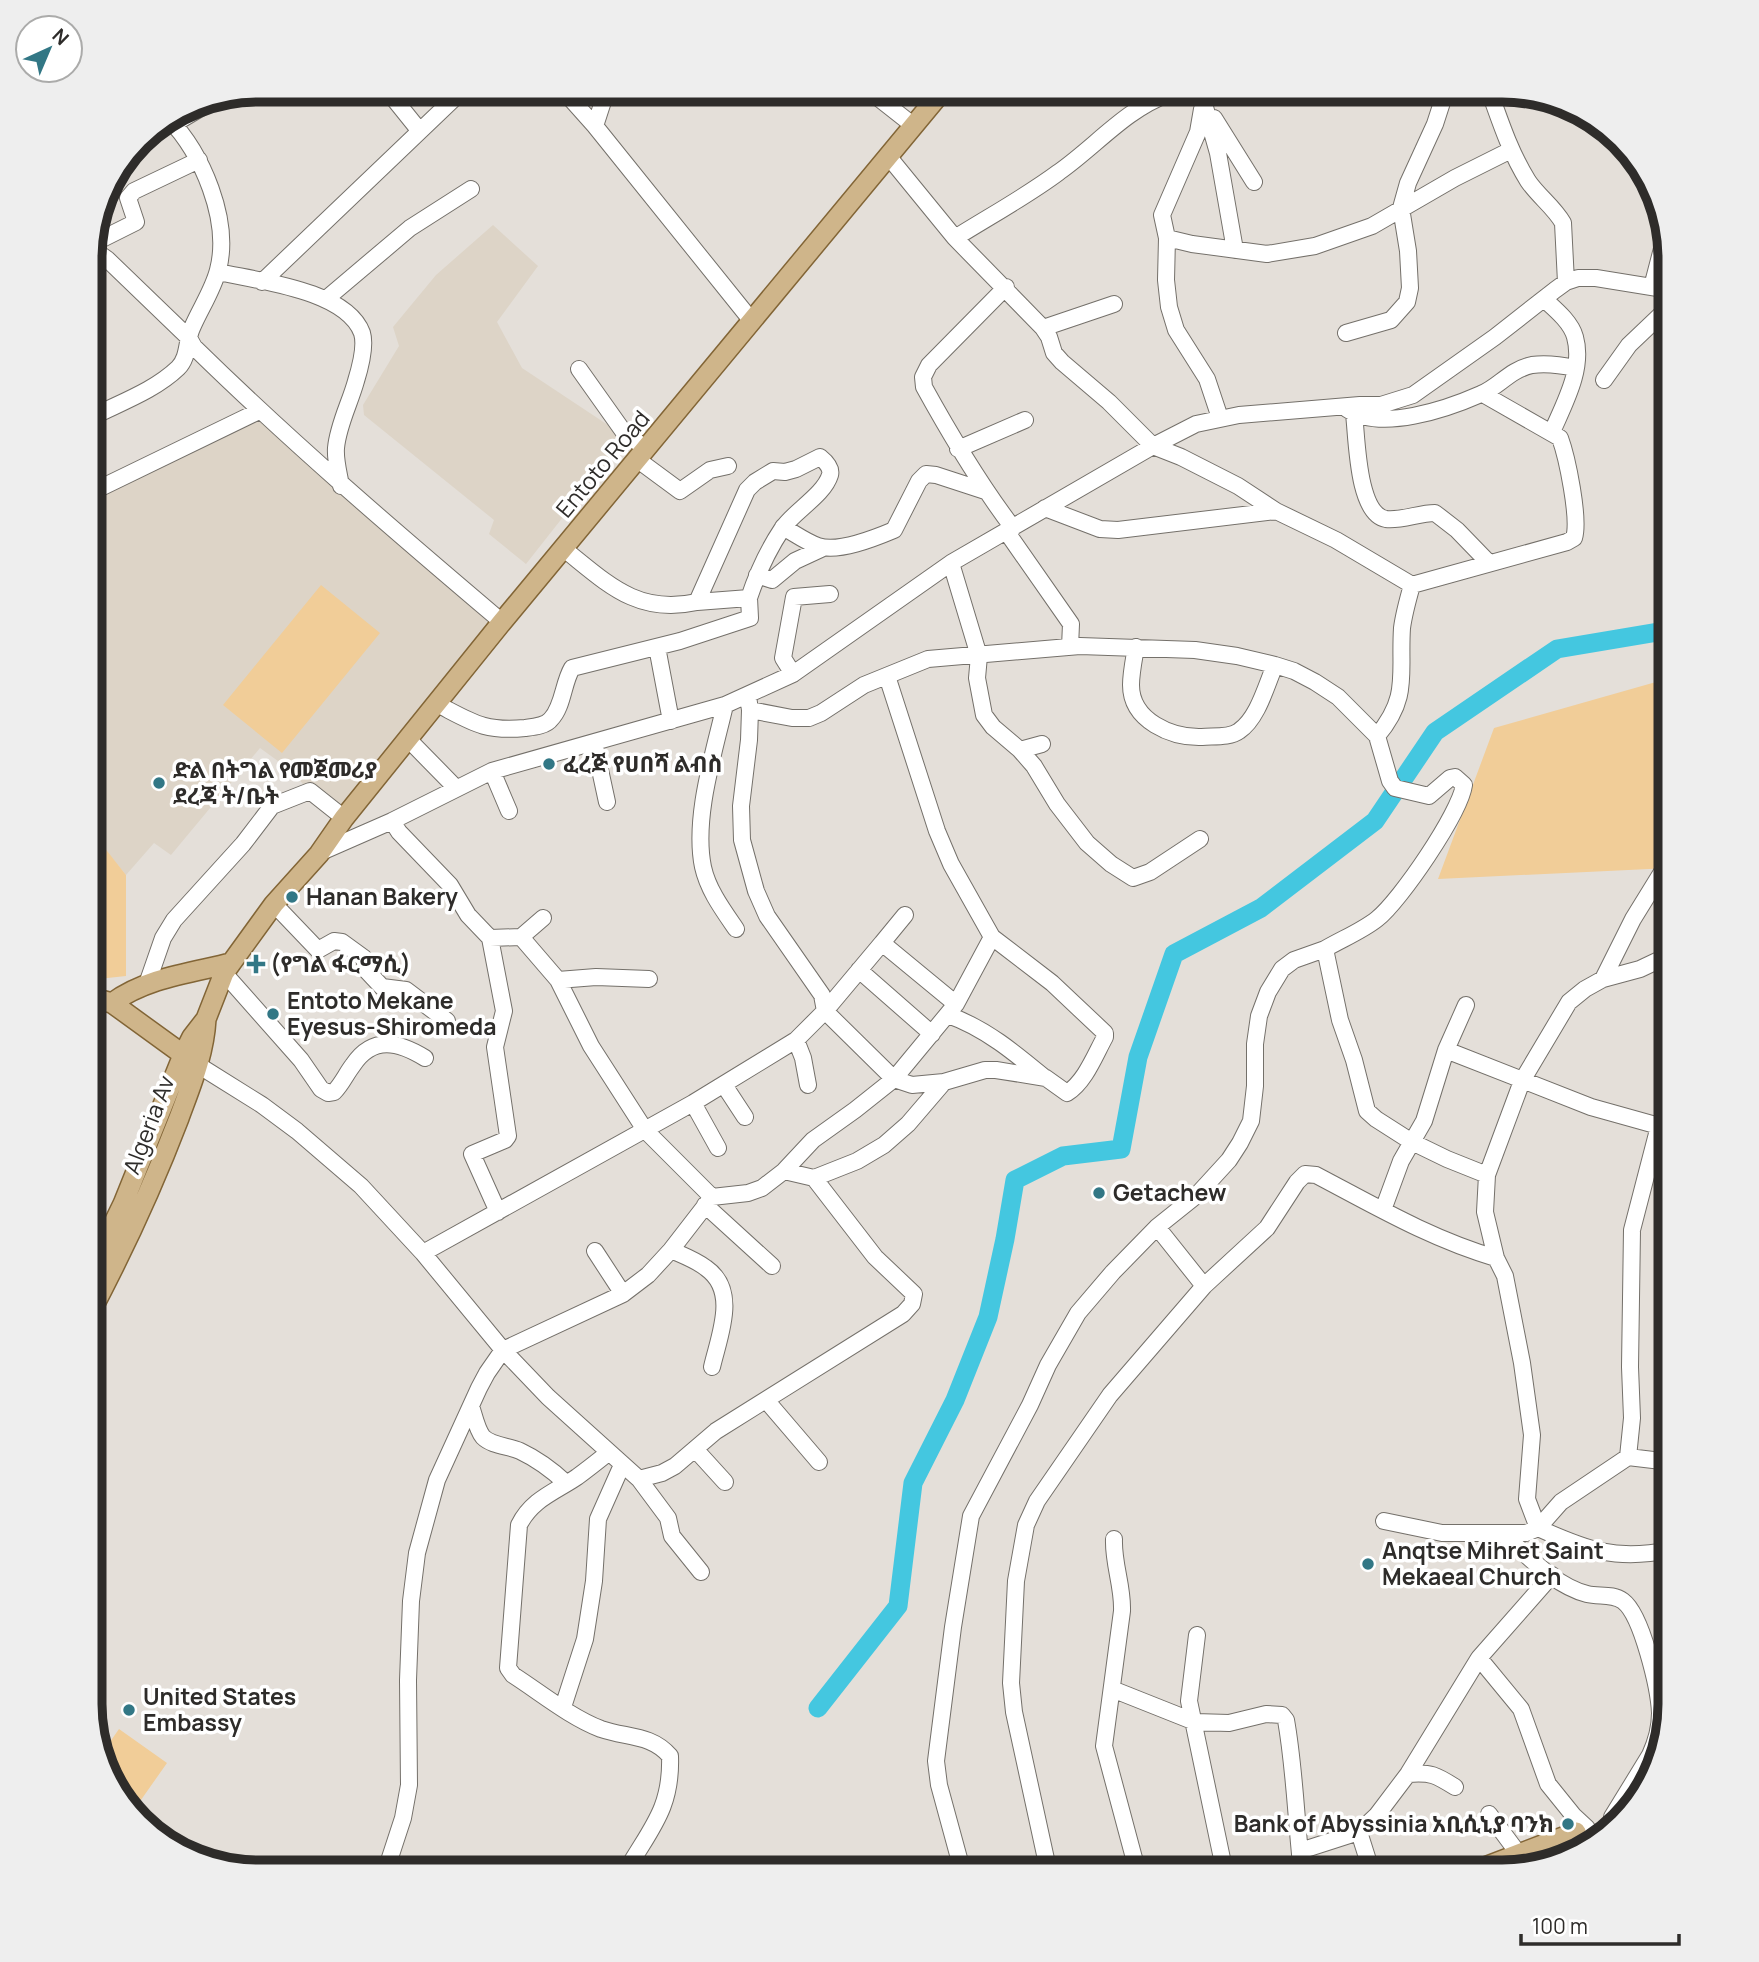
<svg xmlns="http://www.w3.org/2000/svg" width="1759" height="1962" font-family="Manrope,'Noto Sans Ethiopic',sans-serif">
<rect width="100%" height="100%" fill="#e4dfd9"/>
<path fill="#ddd4c7" d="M493,225L538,266L497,322L522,368L626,437L526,564L489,534L494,520L364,415L363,405L399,346L393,327L436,275Z
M258,413L495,628L335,818L289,769L260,748L171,855L154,843L126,875L89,830L90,503Z"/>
<path fill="#f1cd98" d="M321,585L380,633L282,753L223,705Z
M1670,678V868L1438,879L1494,728Z
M89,828L126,875V976L89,980Z
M119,1729L167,1763L136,1807L116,1792L98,1759Z"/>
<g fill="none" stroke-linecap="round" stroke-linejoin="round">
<path stroke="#44c7e0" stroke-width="19" d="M818,1708L898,1606L913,1483L955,1400L988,1317L1005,1239L1015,1180L1063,1156L1121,1149L1138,1057L1174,954L1261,908L1375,821L1435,732L1557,649L1670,630"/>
<defs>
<path id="minor" d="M386,89L419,130
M562,89L595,126L751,320
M867,89L914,126
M1489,90C1500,121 1510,152 1528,181C1538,196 1554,207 1563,223L1566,282
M1202,109L1198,132L1162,215L1167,238L1166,280L1169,307L1176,330L1207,379L1220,418
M1214,118L1254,182
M174,124L221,96
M595,126L607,89
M888,156L955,238L1043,328L1049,337L1054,353L1062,362L1109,402L1153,446L1181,457L1238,486L1276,511L1336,540L1412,585C1408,599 1404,613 1402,628C1399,674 1410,697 1377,736
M955,238C990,216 1027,196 1059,172C1096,146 1125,110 1168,94C1182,89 1190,93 1203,100L1218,153L1235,250
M1167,238L1192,244L1267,254L1315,246L1372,226L1455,178L1511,150
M90,245L136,222L128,198L134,191L199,160
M90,247L107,259L189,338L194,347C293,444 397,533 502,622
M218,272C258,281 346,290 362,333C366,346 360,368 356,381C350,403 338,425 336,448C335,460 339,474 341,486
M262,282L464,89
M1006,287L929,365L923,377L924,387C951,436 979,483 1013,528
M1652,287L1666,233
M326,299L410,228L471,189
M1544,299C1555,309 1571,322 1575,337C1584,369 1564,404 1552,432
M1043,328L1114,304
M1346,333L1391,320L1407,302L1410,288L1408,251L1401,208L1408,183L1435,124L1446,90
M579,369L623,431L646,449
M1604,380L1629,345L1670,306
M1347,409C1381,432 1447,409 1481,394C1499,387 1509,370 1532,365C1547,363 1561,365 1575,368
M1354,414C1357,437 1357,514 1386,519C1401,521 1419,513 1435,513L1457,530L1488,562
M90,418C119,403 154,391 178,368C189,357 186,341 192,328C200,309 213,290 218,270C231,220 202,153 168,118
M958,449L1025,420
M638,460L680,491L710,470L728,466
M90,493L259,411
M1045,508L1100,529L1118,530L1276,511
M783,527C794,533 806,542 818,546C838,553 875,538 894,530L919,481L926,474L936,475L985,491
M1006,531L1071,624L1070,647
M564,549C608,584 637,615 697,602L747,490L755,482L773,471L785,472L796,469L820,457C825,461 832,468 830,475C824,495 793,512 782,529C768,550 757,574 749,598L697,602
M951,563L979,656L977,678L984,715L993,727L1020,750L1034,766L1057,804L1087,843L1111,864L1133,878L1150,872L1200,839
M757,575L772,580L795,561L823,548
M1412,585L1567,542L1574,538C1580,519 1567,457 1560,438L1483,394
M657,647L671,721
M1136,647C1134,659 1131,673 1131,685C1131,721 1172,738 1202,737C1213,736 1230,738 1239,731C1258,718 1266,686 1275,665
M793,674L783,658L794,597L830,594
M748,696L750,710L792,718H809L821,713L864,685L928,659L1080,646L1195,650L1237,656L1275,665L1294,671L1315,682L1338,697L1377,736L1390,781L1395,788L1429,796L1450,778L1455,777L1464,785C1460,813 1400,901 1377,919C1362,931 1342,939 1325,949
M437,704C472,722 484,732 525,728C533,727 546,726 551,719C563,707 563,683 572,668L680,641L750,618L749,598
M725,705C714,753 693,818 703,867C708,890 723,910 736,929
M409,740L456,788
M594,742L607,802
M1020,750L1042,744
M492,771L509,811
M392,821L399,832L450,885L468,915L490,938L521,937L558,980L591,1046L645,1130L712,1197
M319,853L392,821L492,771L725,705L793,674L951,563L1153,446L1196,424L1239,415L1360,405H1381L1413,395L1495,337L1555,290L1566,282L1578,278H1596L1670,290
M274,904L318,950L334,941L342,942L364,958L367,971L382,987L406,990L447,1021
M521,937L543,918
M490,938L504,1011L495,1047L508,1136L505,1140L472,1154L498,1212
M882,943L905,915
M1670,948L1659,960L1640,969L1603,979L1585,989L1569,1002L1522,1081L1487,1175L1485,1212L1496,1258L1505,1276L1522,1363L1532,1435L1527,1499L1538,1528C1587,1550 1615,1561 1670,1550
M1659,960L1670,975
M859,970L932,1034
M224,973L301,1060L321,1089L328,1093L334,1092C342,1084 346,1074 353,1065C373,1035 399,1042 425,1058
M1603,979L1633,919L1662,872L1665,869H1670
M558,980L596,977L649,979
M147,984L163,938L174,920L243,844L272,806L310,791L344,818
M948,1015C985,1028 1015,1053 1045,1078
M796,1040L803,1058L808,1085
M1446,1050L1591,1107L1659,1126L1670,1101
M198,1065L262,1105L297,1131L361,1186L423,1253L503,1350L548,1397L639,1479L668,1518L672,1536L701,1572
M944,1082L912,1085L894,1079L825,1011L882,943L956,1004
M724,1085L745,1117
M693,1103L718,1148
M814,1178L857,1161L884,1145L908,1124L944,1082L985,1070H996L1046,1078L1067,1093C1085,1082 1095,1055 1105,1037V1033L1052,983L992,937
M705,1205L772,1266
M1383,1210L1401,1161L1424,1121L1446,1050L1466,1005
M1157,1227L1204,1286
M671,1250C682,1255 696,1260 706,1268C739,1291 719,1336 712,1367
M595,1251L623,1294
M423,1253L693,1103L796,1040L825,1011L822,995L767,916L756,891L742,840L741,806L749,740L750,710
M766,1400L819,1462
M471,1406C474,1415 477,1430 483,1437C492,1446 509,1446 520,1451C537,1459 552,1470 566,1483
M695,1449L725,1482
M608,1453C598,1461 588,1469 577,1477C555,1492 532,1499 519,1525L508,1668L513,1675C541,1693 570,1717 601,1729C627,1738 651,1734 670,1756C672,1810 649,1830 625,1873
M1628,1457L1670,1462
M639,1479L662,1473L675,1466L716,1431L903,1314L912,1304L914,1294L875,1257L814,1178L784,1171
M1384,1521L1442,1533H1526L1538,1528L1561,1502L1628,1457L1632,1418L1630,1367L1632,1230L1659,1126L1670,1129
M1503,1534C1527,1555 1555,1586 1587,1594C1599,1597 1612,1593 1623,1601C1642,1615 1659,1689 1660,1713C1660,1726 1656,1742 1650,1755L1612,1817
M1114,1539C1113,1564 1123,1586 1122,1611L1104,1746L1138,1873
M1552,1575L1479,1658L1521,1709L1548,1784L1573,1815L1587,1828
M1197,1635L1189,1701L1225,1873
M1112,1689L1195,1722L1229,1723L1266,1714L1282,1715L1286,1720C1295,1771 1296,1822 1302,1873
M563,1707L585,1639L594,1581L598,1519L622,1465
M1408,1774C1431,1772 1436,1775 1455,1787
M1489,1814L1518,1853
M1359,1832L1372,1873
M1300,1851L1359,1832L1377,1815L1408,1774L1479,1658
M385,1873L403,1818L409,1785L408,1680L411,1601L417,1553L437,1480L479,1388L487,1373L503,1350L623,1294L648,1275L671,1250L712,1197L748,1193L762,1188L784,1171L813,1140L855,1110L894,1079L956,1004L992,937L951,864L937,831L887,676
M963,1873L939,1785L936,1761L953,1627L971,1516L1030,1405L1048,1365L1078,1313L1113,1272L1157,1227L1197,1195L1229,1160L1240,1143L1251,1121L1255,1086V1044L1259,1016L1268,992L1282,969L1294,960L1325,949L1340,1020L1354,1060L1367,1111L1376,1119L1412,1142L1447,1159L1487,1175
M1049,1873L1014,1712L1011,1683L1016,1581L1026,1525L1037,1501L1110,1395L1204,1286L1267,1228L1297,1182L1305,1174L1316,1175C1375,1206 1431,1239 1496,1258"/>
<path id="major" d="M89,997L112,1003L192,1061
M112,1003C146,978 190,973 231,963
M89,1274L123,1204L183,1055L192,1037L206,1019L224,973L274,904L319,854L344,818L502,622L944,89
M89,1315C123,1251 153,1186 179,1118C191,1085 204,1055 206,1019
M1469,1873L1576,1832L1580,1851"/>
</defs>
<use href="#minor" stroke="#74706a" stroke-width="18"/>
<use href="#major" stroke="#826536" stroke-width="22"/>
<use href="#minor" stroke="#fff" stroke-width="16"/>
<use href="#major" stroke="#cfb58a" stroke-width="19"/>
</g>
<g fill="#327785" stroke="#fff" stroke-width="2.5">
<circle cx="549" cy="764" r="7"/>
<circle cx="159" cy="783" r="7"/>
<circle cx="292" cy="897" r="7"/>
<path d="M252.5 953.5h7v7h7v7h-7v7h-7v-7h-7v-7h7z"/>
<circle cx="273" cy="1014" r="7"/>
<circle cx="1099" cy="1193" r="7"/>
<circle cx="1368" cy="1564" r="7"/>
<circle cx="129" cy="1710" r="7"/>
<circle cx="1568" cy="1824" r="7"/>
</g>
<g text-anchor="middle" stroke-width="7" stroke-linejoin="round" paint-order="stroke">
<g font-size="23" fill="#2e2c2a" stroke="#fff">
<text transform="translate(603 464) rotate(-50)" y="8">Entoto Road</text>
<text transform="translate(149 1125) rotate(-69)" y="8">Algeria Av</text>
</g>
<g font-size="23" font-weight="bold" fill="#2e2c2a" stroke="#fff" text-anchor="start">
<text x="563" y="772">ፈረጅ የሀበሻ ልብስ</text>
<text x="173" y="778">ድል በትግል የመጀመሪያ<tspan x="173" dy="26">ደረጃ ት/ቤት</tspan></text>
<text x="306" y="905">Hanan Bakery</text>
<text x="270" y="972">(የግል ፋርማሲ)</text>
<text x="287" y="1009">Entoto Mekane<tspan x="287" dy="26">Eyesus-Shiromeda</tspan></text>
<text x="1113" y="1201">Getachew</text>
<text x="1382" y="1559">Anqtse Mihret Saint<tspan x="1382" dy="26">Mekaeal Church</tspan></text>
<text x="143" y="1705">United States<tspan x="143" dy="26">Embassy</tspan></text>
<text x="1554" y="1832" text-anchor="end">Bank of Abyssinia አቢሲኒያ ባንክ</text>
</g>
</g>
<path d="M0 0H1759V1962H0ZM258 102H1502A156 156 0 0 1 1658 258V1704A156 156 0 0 1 1502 1860H258A156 156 0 0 1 102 1704V258A156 156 0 0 1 258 102Z" fill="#eee" fill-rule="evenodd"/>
<path fill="none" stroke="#2e2c2a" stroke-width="9" d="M258 102H1502A156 156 0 0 1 1658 258V1704A156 156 0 0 1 1502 1860H258A156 156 0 0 1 102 1704V258A156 156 0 0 1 258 102Z"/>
<g transform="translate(49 49) rotate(44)"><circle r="33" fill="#ffffff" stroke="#ababaa" stroke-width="2"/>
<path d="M0-5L12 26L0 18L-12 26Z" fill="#327785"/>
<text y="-10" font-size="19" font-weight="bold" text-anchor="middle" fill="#2e2c2a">N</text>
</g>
<path d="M1521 1934v10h158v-10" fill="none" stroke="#2e2c2a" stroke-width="3.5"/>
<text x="1532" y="1934" font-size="21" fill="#2e2c2a" stroke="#ffffff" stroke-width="5" paint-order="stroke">100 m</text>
</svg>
